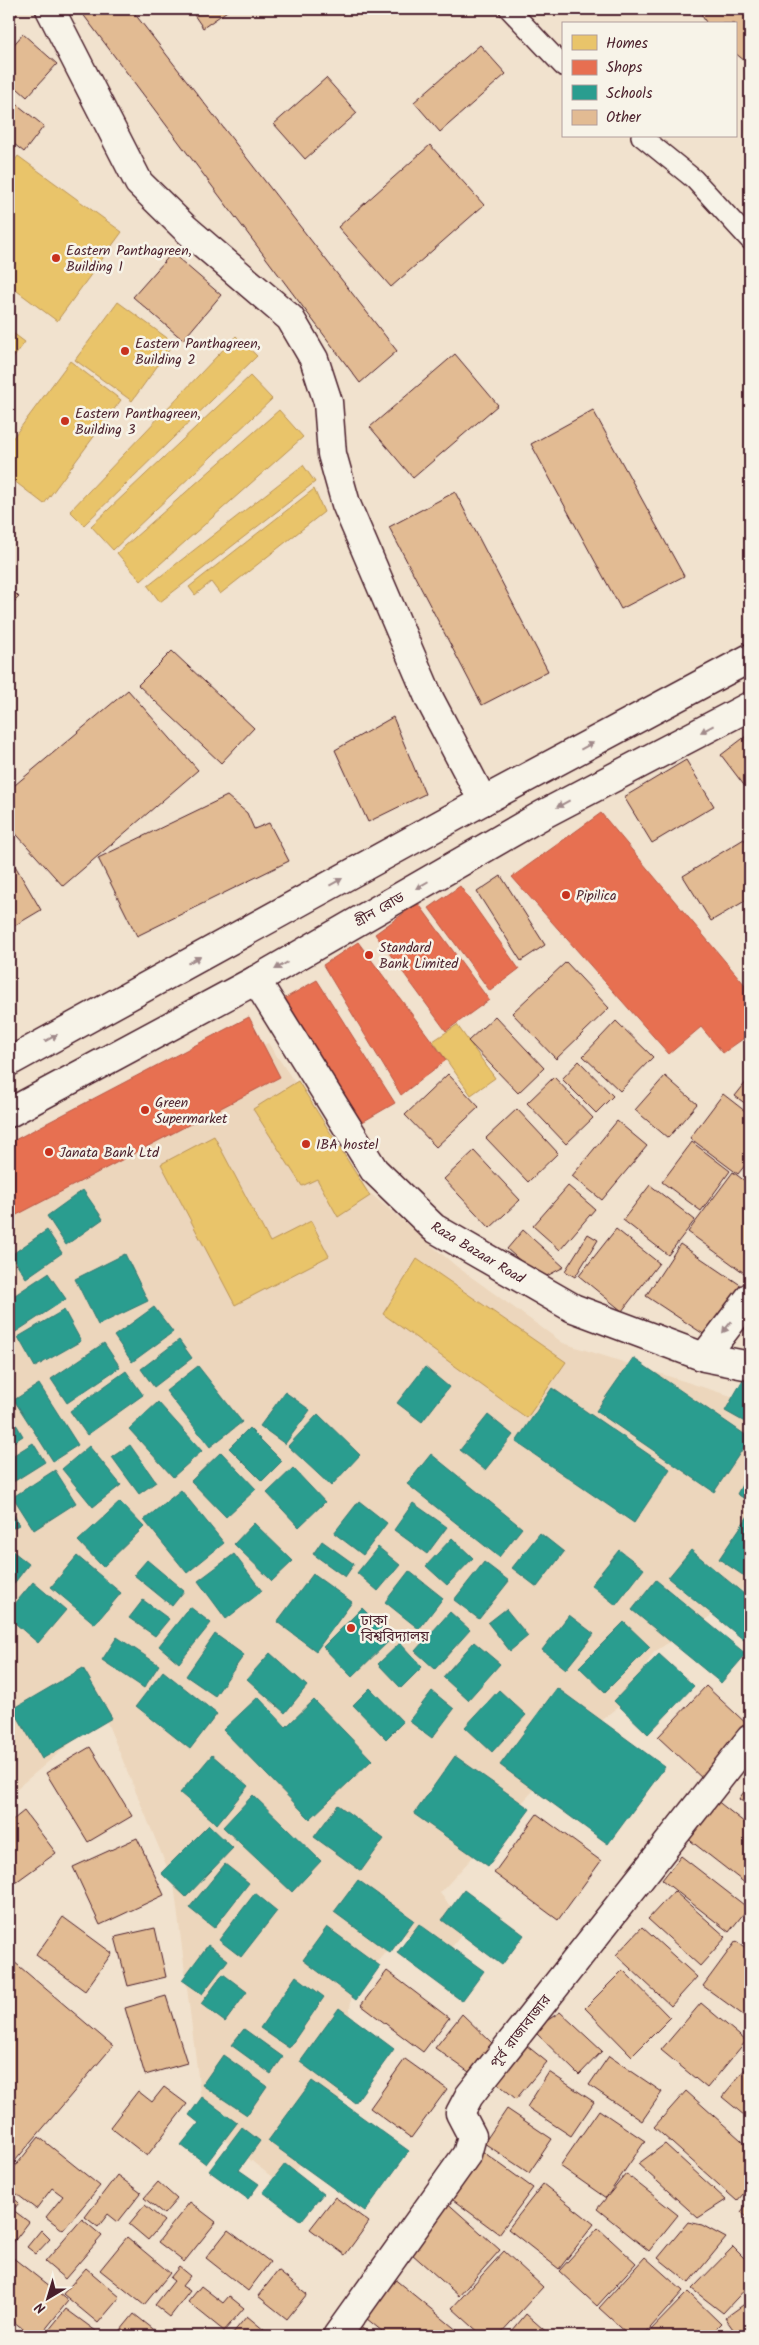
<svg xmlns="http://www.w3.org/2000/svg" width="759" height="2345" font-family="Kalam,'Noto Sans Bengali',sans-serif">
<rect width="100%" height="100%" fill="#f1e2ce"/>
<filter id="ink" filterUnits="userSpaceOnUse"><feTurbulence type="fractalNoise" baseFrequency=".02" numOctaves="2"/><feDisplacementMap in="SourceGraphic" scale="10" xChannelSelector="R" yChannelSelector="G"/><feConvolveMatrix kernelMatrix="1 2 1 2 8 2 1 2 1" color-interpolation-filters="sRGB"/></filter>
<g filter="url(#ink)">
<path fill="#ecd6bc" d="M268,1043L370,1193L456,1266L563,1343L750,1402V1578L731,1603L654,1652L621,1705L583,1736L440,1893L467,1928L443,1958L402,1933L352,1991L340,2104L285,2187L204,2124L174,1884L104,1715L9,1795V1170Z"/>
<path fill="#e9c46a" stroke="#b99257" d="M18,156L122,232L57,321L9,285V169Z
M118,302L174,343L132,401L75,360Z
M9,330L25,342L9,364Z
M236,336L257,356L84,525L70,511Z
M70,361L121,400L44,504L9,477V443Z
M250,376L272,399L113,550L91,526Z
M279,410L303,437L141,581L117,553Z
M303,465L315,482L160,602L148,586Z
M314,489L324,512L220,594L211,582L195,595L189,587Z
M457,1025L495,1078L471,1095L433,1041Z
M298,1081L370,1196L338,1217L317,1179L302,1186L253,1109Z
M214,1136L270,1242L311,1221L329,1256L235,1305L161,1164Z
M417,1259L566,1362L527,1418L383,1314Z"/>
<path fill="#e76f51" stroke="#b85746" d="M601,813L750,991V1034L723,1053L701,1027L669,1054L512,877Z
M460,886L519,969L490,991L429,908Z
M418,903L489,1000L446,1031L375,934Z
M358,942L446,1060L401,1095L323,965Z
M317,980L395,1103L359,1124L282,1000Z
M249,1017L280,1077L9,1219V1143Z"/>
<path fill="#2a9d8f" stroke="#347771" d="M83,1190L103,1219L66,1245L47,1216Z
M47,1230L62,1253L26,1278L11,1255Z
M125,1254L148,1301L98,1325L75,1279Z
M48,1273L66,1299L11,1335L9,1332V1299Z
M154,1307L173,1332L132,1362L114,1336Z
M64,1310L81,1341L35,1367L18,1337Z
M179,1340L192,1358L154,1387L141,1369Z
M104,1343L120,1367L67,1403L51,1379Z
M633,1358L750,1438L714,1492L596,1411Z
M198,1366L242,1422L210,1447L166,1391Z
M425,1367L449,1387L422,1422L397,1403Z
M749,1369L750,1370V1425L725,1411Z
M126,1371L143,1395L87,1435L70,1411Z
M39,1384L78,1445L53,1461L14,1400Z
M552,1388L670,1469L634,1523L516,1442Z
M285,1392L310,1410L285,1444L260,1426Z
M158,1402L202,1451L173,1477L129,1429Z
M9,1404L16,1419L9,1423Z
M318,1414L360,1455L331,1486L288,1446Z
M488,1415L513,1435L485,1470L460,1450Z
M16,1424L23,1436L9,1445V1428Z
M249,1428L282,1461L262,1481L229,1448Z
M33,1443L45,1462L10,1484L9,1458Z
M130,1445L156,1482L139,1494L112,1457Z
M89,1446L121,1485L93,1507L62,1469Z
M221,1452L256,1489L226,1517L191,1481Z
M431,1454L522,1528L499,1557L407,1484Z
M293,1468L325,1502L299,1527L267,1493Z
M55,1470L76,1503L34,1530L13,1497Z
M750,1470V1502L737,1494Z
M181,1490L224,1543L187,1573L144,1520Z
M359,1501L387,1523L363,1555L334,1533Z
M120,1502L144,1527L103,1567L78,1541Z
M413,1503L447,1527L427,1554L394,1530Z
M9,1504L19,1525L9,1530Z
M748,1516L750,1517V1580L719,1559Z
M254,1523L293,1561L272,1581L234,1544Z
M540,1533L564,1552L537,1587L512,1568Z
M452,1538L473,1558L447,1585L426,1566Z
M322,1541L354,1564L345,1577L313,1554Z
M378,1547L400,1565L378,1591L357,1573Z
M10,1549L29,1564L9,1590V1550Z
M619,1550L644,1569L616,1605L591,1585Z
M691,1550L750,1599V1645L668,1578Z
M234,1554L262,1591L226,1619L198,1581Z
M77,1556L121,1593L95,1624L51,1587Z
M147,1560L184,1591L172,1606L134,1575Z
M484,1562L509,1581L479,1619L454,1600Z
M409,1571L443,1598L419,1629L385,1602Z
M313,1574L352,1602L316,1651L277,1622Z
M656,1580L746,1654L721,1683L632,1610Z
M33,1582L66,1610L38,1643L9,1618V1611Z
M143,1600L169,1619L155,1636L129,1618Z
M190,1607L211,1623L179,1663L159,1646Z
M362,1608L392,1638L352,1677L323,1647Z
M506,1609L528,1636L510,1651L488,1623Z
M450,1612L470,1630L435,1669L415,1651Z
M569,1615L594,1634L566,1669L542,1650Z
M624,1622L650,1647L605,1692L579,1667Z
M215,1634L244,1655L215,1696L186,1676Z
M117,1637L159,1665L144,1688L102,1660Z
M474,1642L500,1664L468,1700L443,1677Z
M400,1643L422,1667L401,1688L378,1664Z
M270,1653L307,1686L285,1713L247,1679Z
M659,1654L694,1686L648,1734L614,1701Z
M83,1668L112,1718L42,1759L13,1709Z
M163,1671L217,1714L190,1749L136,1706Z
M370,1688L403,1722L386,1739L353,1705Z
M557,1688L665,1767L608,1844L500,1765Z
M499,1690L526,1715L492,1752L465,1727Z
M432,1691L454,1709L432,1738L409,1721Z
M258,1697L286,1727L314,1700L372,1760L310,1819L223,1730Z
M212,1755L248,1786L217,1824L180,1793Z
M455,1756L530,1809L488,1866L414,1814Z
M253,1795L321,1861L292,1892L223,1827Z
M338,1805L384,1839L361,1871L314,1837Z
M209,1825L233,1848L186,1897L161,1873Z
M225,1864L249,1883L214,1928L189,1908Z
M358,1880L414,1920L390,1953L334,1912Z
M464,1890L524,1935L502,1965L442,1920Z
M255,1893L277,1911L241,1957L219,1940Z
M419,1924L484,1971L462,2001L397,1953Z
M327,1927L380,1966L356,2000L303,1960Z
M208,1945L228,1960L202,1994L182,1980Z
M223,1974L247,1992L225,2022L201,2004Z
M296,1976L324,1997L289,2048L260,2028Z
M339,2008L394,2049L355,2103L300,2062Z
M244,2029L283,2057L271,2074L231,2045Z
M223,2055L267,2086L247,2115L202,2085Z
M312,2081L409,2151L365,2211L268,2141Z
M202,2097L237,2123L206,2164L181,2145L199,2123L189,2115Z
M242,2127L260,2141L239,2170L259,2184L248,2199L209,2171Z
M285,2164L323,2194L301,2221L263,2192Z"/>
<path fill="#e2bb93" stroke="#4a1f2b" d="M9,9L17,15L9,23Z
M79,9H131L397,351L360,383Z
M190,9H230L203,28Z
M698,9H750V65L735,53V24H707Z
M23,34L57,64L27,97L9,81V50Z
M480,45L506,74L440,132L414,102Z
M326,78L357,113L305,159L274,124Z
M9,98L44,126L24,152L9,140Z
M430,145L484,205L391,287L338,227Z
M172,253L221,295L183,340L133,297Z
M455,354L498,405L413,478L370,427Z
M593,410L684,576L621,609L531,444Z
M455,492L548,671L482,705L389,527Z
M9,587L19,597L9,607Z
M172,651L254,728L221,763L138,685Z
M128,690L198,770L63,886L9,826V790Z
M393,717L425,794L368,822L335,750Z
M750,733V793L721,755Z
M686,760L714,806L652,843L624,797Z
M227,796L247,813L254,829L269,823L289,861L137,936L98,858Z
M744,839L750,848V898L711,921L683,876Z
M14,864L41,910L9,929V867Z
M501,876L545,945L521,961L477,892Z
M566,962L609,1008L556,1059L512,1013Z
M495,1016L544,1068L518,1093L468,1041Z
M616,1021L653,1057L620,1091L583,1056Z
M579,1061L613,1096L596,1113L562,1079Z
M448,1074L479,1107L436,1147L405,1115Z
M665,1076L697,1104L668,1138L635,1110Z
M554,1077L593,1118L566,1144L527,1103Z
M747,1081L750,1084V1107L735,1096Z
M723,1094L750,1115V1159L738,1174L690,1138Z
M517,1109L558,1153L528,1182L486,1138Z
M617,1121L647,1146L602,1200L572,1176Z
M692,1142L730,1171L701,1211L662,1182Z
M474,1151L520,1200L490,1228L444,1179Z
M733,1172L750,1185V1271L747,1275L688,1232Z
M650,1185L695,1220L668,1255L623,1220Z
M568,1186L595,1209L560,1250L533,1226Z
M616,1229L659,1263L622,1311L579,1276Z
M523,1230L564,1267L541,1279L507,1249Z
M588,1234L598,1240L575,1277L565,1271Z
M680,1244L742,1286L708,1337L646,1296Z
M706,1686L750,1727L704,1780L658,1737Z
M90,1747L132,1816L88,1842L46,1773Z
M750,1783V1807L739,1799Z
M716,1800L750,1827V1887L687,1838Z
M24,1811L56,1853L9,1887V1823Z
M537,1814L601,1861L558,1920L494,1873Z
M137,1838L164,1895L100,1925L73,1867Z
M681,1856L748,1908L729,1932L662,1880Z
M674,1891L726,1937L700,1966L648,1919Z
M63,1917L112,1953L85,1991L36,1955Z
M642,1927L697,1977L671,2006L616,1955Z
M155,1928L166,1977L128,1986L115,1937Z
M736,1941L750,1951V2020L703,1986Z
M13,1961L113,2046L9,2168V1967Z
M623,1970L670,2018L632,2056L585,2008Z
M387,1971L449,2018L423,2052L361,2005Z
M166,1996L187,2063L145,2075L125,2008Z
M701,2003L746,2041L707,2088L661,2050Z
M560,2012L602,2051L579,2075L533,2030Z
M462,2014L492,2043L469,2072L435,2048Z
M526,2045L547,2062L516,2099L495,2081Z
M609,2056L662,2092L642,2121L589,2085Z
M405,2059L447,2089L411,2138L370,2108Z
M750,2063V2120L722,2097Z
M549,2072L594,2102L571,2136L527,2107Z
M164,2087L187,2104L147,2156L110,2127L138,2091L152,2102Z
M686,2091L750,2148V2186L737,2201L654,2127Z
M507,2109L552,2139L529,2173L484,2143Z
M599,2110L645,2141L606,2198L560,2166Z
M39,2137L100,2186L63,2230L46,2217L63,2196L52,2188L36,2209L9,2188V2174Z
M665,2144L726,2200L698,2218L638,2164Z
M482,2151L533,2188L499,2234L449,2197Z
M626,2174L678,2215L649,2251L597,2209Z
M117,2175L141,2193L118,2222L108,2214L98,2227L85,2217Z
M158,2182L177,2199L164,2214L144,2198Z
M543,2184L594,2224L559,2269L508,2229Z
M9,2194L19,2203L13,2210L29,2222L9,2248Z
M335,2197L369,2222L345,2255L310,2229Z
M443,2199L500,2250L459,2296L402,2245Z
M750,2200V2220L741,2212Z
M190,2202L216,2222L184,2262L158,2242Z
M145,2205L164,2221L148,2240L129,2224Z
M82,2219L102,2236L65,2279L45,2262Z
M688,2222L702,2225L726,2238L689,2283L658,2258Z
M598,2228L636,2263L597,2306L559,2271Z
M41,2230L50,2239L36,2254L27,2247Z
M228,2230L270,2262L248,2291L206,2258Z
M127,2237L170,2273L144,2305L100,2270Z
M733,2247L750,2264V2284L723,2313L692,2289Z
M504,2251L543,2287L498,2336H483L452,2308Z
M12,2257L68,2301L40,2336H32L9,2318V2262Z
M645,2257L683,2291L643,2336H630L599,2308Z
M179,2267L190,2276L182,2286L190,2291L170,2317L155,2305L174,2281L170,2278Z
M86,2268L120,2297L98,2323L63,2294Z
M278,2271L307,2294L287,2319L258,2296Z
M387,2273L464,2336H388L356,2310Z
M201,2286L223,2303L229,2296L244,2308L224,2331L188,2302Z
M688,2292L721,2324L709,2336H645Z
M750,2300V2336H738L725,2318Z
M66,2309L100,2334L99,2336H44Z
M134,2314L162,2336H116Z
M526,2314L551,2336H508Z
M247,2316L271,2336H234L232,2334Z
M346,2317L373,2336H332Z"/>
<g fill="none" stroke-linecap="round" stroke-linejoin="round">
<defs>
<path id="service" d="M509,9L563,66
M641,136L694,179L750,240"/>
<path id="minor" d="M50,9L139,183L186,229L290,318L314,359L328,402L332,454L346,504L430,700L483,801
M256,980L374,1170L434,1228L573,1308L704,1357L750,1366
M704,1357L750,1297
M337,2336L467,2154L472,2136L460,2113L469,2096L750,1739"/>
<path id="secondary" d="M9,1062L483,801L750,658
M9,1113L256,980L544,814L750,706"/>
</defs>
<use href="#service" stroke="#4a1f2b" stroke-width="22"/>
<use href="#minor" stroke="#4a1f2b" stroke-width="31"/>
<use href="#secondary" stroke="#4a1f2b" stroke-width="31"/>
<use href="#service" stroke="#f7f3e8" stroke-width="19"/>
<use href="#minor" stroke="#f7f3e8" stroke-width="28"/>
<use href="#secondary" stroke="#f7f3e8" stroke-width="28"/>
</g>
<defs><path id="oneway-solid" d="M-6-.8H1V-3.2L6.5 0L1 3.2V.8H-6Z" transform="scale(1.25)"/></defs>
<g fill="#a0898a">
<use href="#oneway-solid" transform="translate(707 729) rotate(152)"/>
<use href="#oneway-solid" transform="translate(587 746) rotate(-28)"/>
<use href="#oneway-solid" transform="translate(563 804) rotate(152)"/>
<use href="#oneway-solid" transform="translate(336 882) rotate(-29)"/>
<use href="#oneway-solid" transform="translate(422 885) rotate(150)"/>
<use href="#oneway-solid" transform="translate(194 960) rotate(-29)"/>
<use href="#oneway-solid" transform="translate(281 966) rotate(150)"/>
<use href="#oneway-solid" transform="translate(51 1038) rotate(-29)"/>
<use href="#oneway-solid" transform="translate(727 1327) rotate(128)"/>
</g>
</g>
<g fill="#c8321e" stroke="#f7f3e8" stroke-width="2">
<circle cx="56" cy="258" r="5"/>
<circle cx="125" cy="351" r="5"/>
<circle cx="65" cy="421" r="5"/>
<circle cx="566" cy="895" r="5"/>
<circle cx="369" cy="955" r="5"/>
<circle cx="145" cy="1110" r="5"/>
<circle cx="306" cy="1144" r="5"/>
<circle cx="49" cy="1152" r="5"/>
<circle cx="351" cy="1628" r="5"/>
</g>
<g text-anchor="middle" stroke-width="5" stroke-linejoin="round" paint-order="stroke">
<g font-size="14" fill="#4a1f2b" stroke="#f7f3e8" text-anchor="start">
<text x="66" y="255">Eastern Panthagreen,<tspan x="66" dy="16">Building 1</tspan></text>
<text x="135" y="348">Eastern Panthagreen,<tspan x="135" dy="16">Building 2</tspan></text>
<text x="75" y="418">Eastern Panthagreen,<tspan x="75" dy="16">Building 3</tspan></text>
<text x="576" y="900">Pipilica</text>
<text x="379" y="952">Standard<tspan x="379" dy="16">Bank Limited</tspan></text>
<text x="155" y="1107">Green<tspan x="155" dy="16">Supermarket</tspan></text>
<text x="316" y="1149">IBA hostel</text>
<text x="59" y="1157">Janata Bank Ltd</text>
<text x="361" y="1625">ঢাকা<tspan x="361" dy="16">বিশ্ববিদ্যালয়</tspan></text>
</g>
<g font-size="14" fill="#4a1f2b" stroke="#f7f3e8">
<text transform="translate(379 909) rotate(-30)" y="5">গ্রীন রোড</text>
<text transform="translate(478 1252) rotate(31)" y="5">Raza Bazaar Road</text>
<text transform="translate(520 2031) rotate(-52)" y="5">পূর্ব রাজাবাজার</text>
</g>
</g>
<rect width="759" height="2345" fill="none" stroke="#f7f3e8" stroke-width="30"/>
<rect x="15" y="15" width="729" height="2315" fill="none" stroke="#4a1f2b" stroke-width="2" filter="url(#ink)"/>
<rect x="562" y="22" width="175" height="115" fill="#f7f3e8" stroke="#b29e9c"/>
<rect x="572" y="35" width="25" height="15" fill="#e9c46a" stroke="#b29e9c"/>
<text x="606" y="48" font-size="15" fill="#4a1f2b">Homes</text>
<rect x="572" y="60" width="25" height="15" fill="#e76f51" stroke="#b29e9c"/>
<text x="606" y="72" font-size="15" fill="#4a1f2b">Shops</text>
<rect x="572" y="85" width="25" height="15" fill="#2a9d8f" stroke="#b29e9c"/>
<text x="606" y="98" font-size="15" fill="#4a1f2b">Schools</text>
<rect x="572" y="110" width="25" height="15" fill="#e2bb93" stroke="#b29e9c"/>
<text x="606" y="122" font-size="15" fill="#4a1f2b">Other</text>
<g transform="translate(48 2298) rotate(218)" stroke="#f7f3e8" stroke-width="4" paint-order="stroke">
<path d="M0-4L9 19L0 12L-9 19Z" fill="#4a1f2b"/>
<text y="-8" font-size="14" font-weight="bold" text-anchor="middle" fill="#4a1f2b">N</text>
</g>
</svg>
